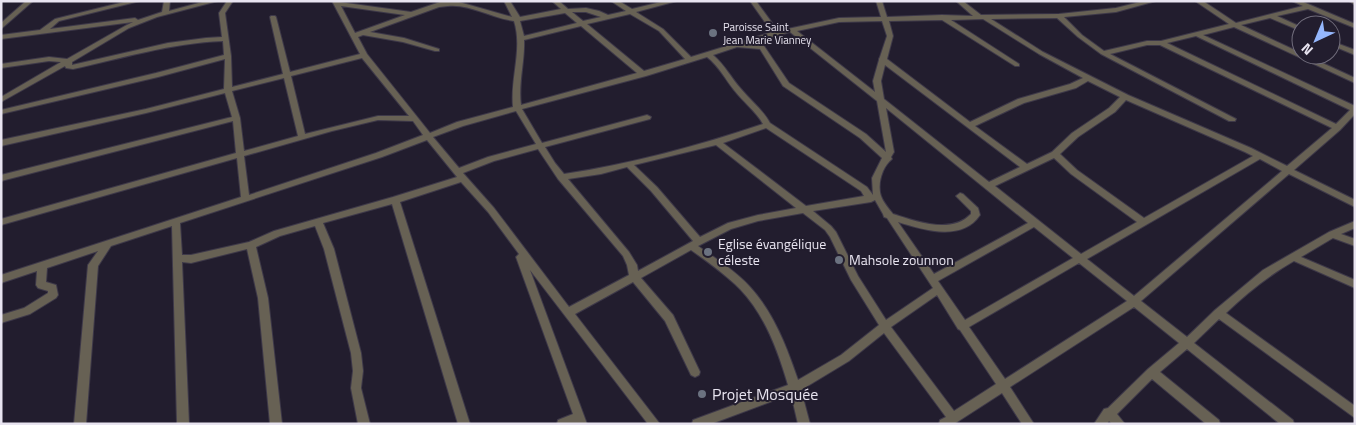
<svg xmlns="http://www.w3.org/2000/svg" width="1356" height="425" font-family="'Titillium Web',sans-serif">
<rect width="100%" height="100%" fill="#221d2e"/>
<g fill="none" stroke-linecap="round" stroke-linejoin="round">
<defs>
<path id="street" d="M26,1H33L1,29V23Z
M128,1H140L59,21L50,29L135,18L138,20L162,12L164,1H170L169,11L206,1H218L157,17L129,28L72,62V65L168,43L206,38L222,37L219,13L227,1H233L225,13L231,56L232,87L283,74L270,17L271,16H275L276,17L290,72L360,54L332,1L411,12L440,2H459L512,17L504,1H510L520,17L561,9L552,1H559L568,9L586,8L599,11L608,15L626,11L611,1H619L632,9L665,1H677L636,12L663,29L691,57L772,32L750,1H756L778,31L839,18L881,17L876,1H882L887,17L942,15L973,16L956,1H963L981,15L1059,14L1116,8L1144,1H1156L1116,12L1064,17L1082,35L1104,51L1147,41H1161L1229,24L1195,1H1203L1236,23L1303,6L1292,1H1301L1355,24V28L1308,9L1277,16L1301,27V31L1270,18L1241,25L1301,53V55H1305L1355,78V83L1234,27L1203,35L1355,106V114L1340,130L1294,170L1355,200V207L1289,174L1141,301L1187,337L1215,310L1263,270L1329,232L1355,221V228L1341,234L1355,239V246L1333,238L1301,257L1355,280V288L1294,261C1268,276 1247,293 1226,313L1355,406V418L1219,319L1194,343L1293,420L1294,424H1280L1187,349L1160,372L1219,420L1220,424H1206L1152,379L1117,414L1125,424H1112L1109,421L1107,424H1094L1104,409L1108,408L1148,369L1179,343L1134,307L1010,387L1034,424H1022L1002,393L954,424H939L940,420L946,417L884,333L849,361L801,390L810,424H798L791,394L711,424H692L693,420L788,385C778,351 765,315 740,289C725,274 708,262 691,250L641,278L673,315L700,372L699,375L695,377L691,375L665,321L633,282L575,314L660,424H648L530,270L587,424H557L558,420L573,414L516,257L519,254L488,212L461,182L400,202L470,424H458L392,204L323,223L334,249L361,353L363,371L361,388L370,424H358L351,388L353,371L351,353L324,249L315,226L280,236L256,247L268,298L282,424H270L258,298L247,249L191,263L182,262L189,424H177L172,226L111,246L98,266L86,424H74L88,265L98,251L47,268L46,282L56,285L58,295L56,298L30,314L1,323V315L24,308L48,293V291L38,288L36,285L37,271L1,283V275L241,197L237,158L1,225V219L236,153L233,121L1,181V175L232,117L225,93L146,113L1,146V140L146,109L224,89L225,59L158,77L1,114V110L156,73L224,55L223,41C171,43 123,58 73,69L66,68L65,66L1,102V97L61,62L49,61L1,68V64L49,57L67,59L125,26L133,22L1,39V35L40,30L55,19ZM341,6L405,15L355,33ZM448,6C471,4 491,18 514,21C523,49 510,78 513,107L457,122L430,133L367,54L358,37L363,35L403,42L435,51H439V49L404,38L370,32L439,7ZM572,12H586L601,17L583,21ZM565,13L577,23L524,36L520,21ZM630,14L659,31L685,59L644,71L587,24ZM1057,18L1078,37L1101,54L1229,121H1235L1236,119L1110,54L1147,45H1160L1332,128L1287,166L1251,148L1128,95L1043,52L991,19ZM983,19L1039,54L1083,78L1070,84L1018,99L970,122L887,59L893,36L889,21L942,20L1015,66H1019V64L951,20ZM882,21L887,36L880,57L879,59V60L873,81L875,92L797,31L839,22ZM581,26L637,73L521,105C518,83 525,61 524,40ZM790,32L877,101L886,152L866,134L789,83L764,46L747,44ZM1196,36L1350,110L1336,124L1167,43ZM737,47L760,49L783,86L860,138L882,158L872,178L873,195L867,187L770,123C763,110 751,101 741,89C731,78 725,65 713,55ZM707,57C719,66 725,79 734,90C743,102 756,111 763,124C698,146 631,164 564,174L555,163L545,147L650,119L651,117L647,115L542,143L522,109L646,76ZM362,58L409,116H378L305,134L291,76ZM885,65L1020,167L989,182L884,99L881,81ZM284,78L298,136L244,151L240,118L232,91ZM1088,81L1120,97L1109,108L1072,133L1052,152L1027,164L975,126L1024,103L1076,88ZM1126,100L1245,152L1253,156L1144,218L1077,170L1060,154L1078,137L1115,112ZM886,108L1028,223L934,274L898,222C924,230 962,242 980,215L978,208L963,194L960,193L956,196L971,211V214C951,235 916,221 893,214C889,209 883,202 881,196C877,184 882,167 892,159L891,157L894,152ZM516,111L536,144L488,157L459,168L433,137L463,126ZM378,120L413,121L423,135L376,153L249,195L244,156L332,131ZM766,128L861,191L864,196L806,206L723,143ZM427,140L457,177L393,197L274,231L249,242L191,255H182L180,223L382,157ZM716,145L796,208L758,215L728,223L700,237L657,187L634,165ZM538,149L558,179L623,256L627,265L629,275L569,307L494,208L463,173L494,161ZM1054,158L1071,174L1137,222L1081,254L995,186ZM1260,159L1282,171L1134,296L1087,259ZM627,167L651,191L693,241L638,271L637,265L629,252L568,179L601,174ZM875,200L883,214L884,217L887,218L933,288L886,320L858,276L836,232L831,226L813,211L871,202ZM803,213L825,230L830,237L851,280L879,325L841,355L798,380C787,348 774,313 750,287C736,271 716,259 698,246L731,229L758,221ZM1034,227L1073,258L965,320L938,281ZM1079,263L1127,301L1005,379L969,327ZM937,295L958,329L960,330L996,384L954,411L891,327Z
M1349,1H1355V5Z
M1331,41L1355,50V55L1331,45Z"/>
</defs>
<use href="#street" stroke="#3e3949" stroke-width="2"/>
<use href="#street" fill="#676154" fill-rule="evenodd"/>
</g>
<g fill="#6b7280" stroke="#221d2e" stroke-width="2">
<circle cx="713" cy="33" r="5"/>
<circle cx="708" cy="252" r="5"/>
<circle cx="839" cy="260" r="5"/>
<circle cx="702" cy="394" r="5"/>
</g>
<g text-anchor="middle" stroke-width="4" stroke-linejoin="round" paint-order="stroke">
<g font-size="11" fill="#e8e4f0" stroke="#221d2e" text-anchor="start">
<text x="723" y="31">Paroisse Saint<tspan x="723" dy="13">Jean Marie Vianney</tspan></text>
</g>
<g font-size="14" fill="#e8e4f0" stroke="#221d2e" text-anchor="start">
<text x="718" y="249">Eglise évangélique<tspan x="718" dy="16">céleste</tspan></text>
<text x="849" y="265">Mahsole zounnon</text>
</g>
<g font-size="16" fill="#e8e4f0" stroke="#221d2e" text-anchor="start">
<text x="712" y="400">Projet Mosquée</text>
</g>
</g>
<rect width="1356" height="425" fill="none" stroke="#e8e4f0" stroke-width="5"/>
<g transform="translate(1316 40) rotate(224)"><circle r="24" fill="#221d2e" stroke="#716d7c"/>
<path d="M0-4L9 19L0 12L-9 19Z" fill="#95b7fd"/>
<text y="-8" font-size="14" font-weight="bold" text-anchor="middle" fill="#e8e4f0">N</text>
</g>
</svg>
